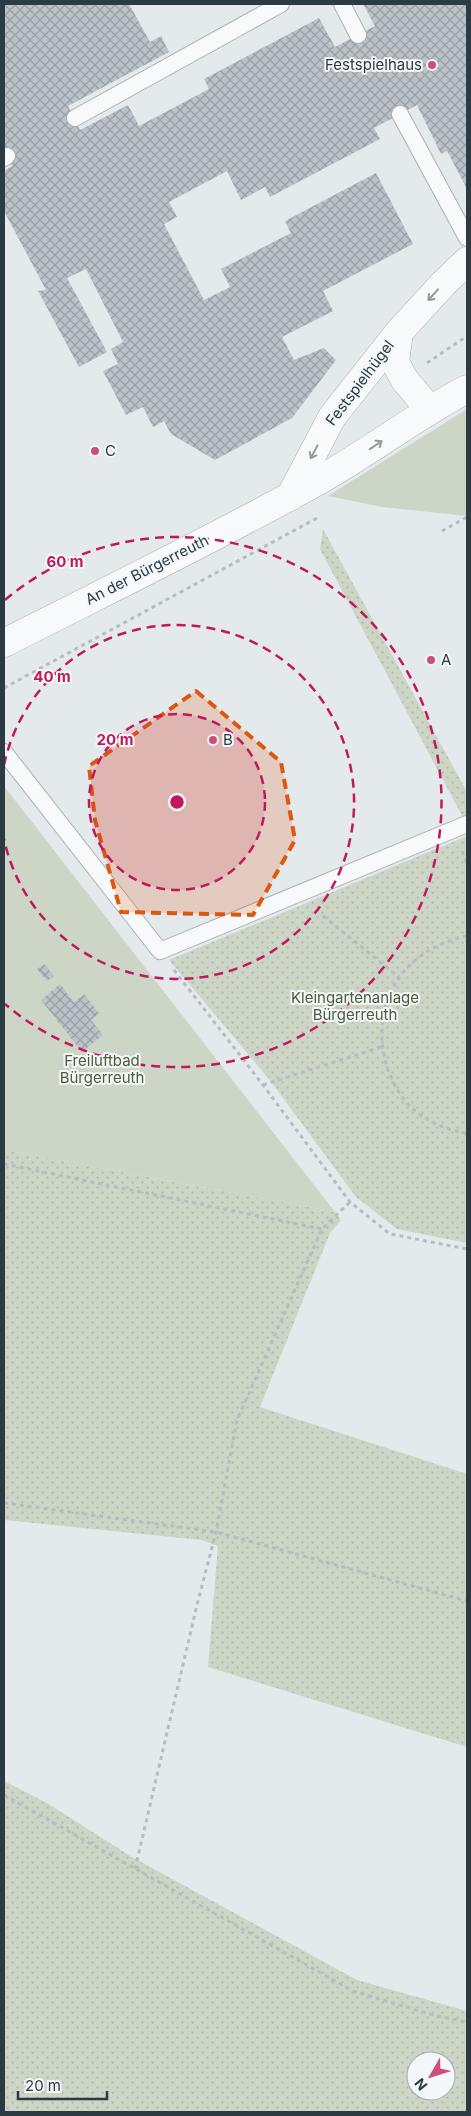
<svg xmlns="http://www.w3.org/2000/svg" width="471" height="2116" font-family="Inter,sans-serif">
<defs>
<pattern id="grass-dots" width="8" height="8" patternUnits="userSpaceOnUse" patternTransform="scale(1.25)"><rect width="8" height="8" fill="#cdd5c6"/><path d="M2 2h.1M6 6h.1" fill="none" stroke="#b0b8ab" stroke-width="1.8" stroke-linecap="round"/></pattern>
<pattern id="building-cross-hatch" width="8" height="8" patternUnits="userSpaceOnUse" patternTransform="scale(1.25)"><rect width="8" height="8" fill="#bbc3c9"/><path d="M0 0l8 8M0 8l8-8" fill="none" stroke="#989fa5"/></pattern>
</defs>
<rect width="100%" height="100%" fill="#e4e9ec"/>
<path fill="url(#grass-dots)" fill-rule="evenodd" d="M323,529L467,792V825L320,549Z
M467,836V1243L397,1229L356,1197L269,1079L169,960Z
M4,1150L335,1212L341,1220L330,1233L260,1407L467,1474V1747L208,1667L218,1546L202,1540L4,1520Z
M4,1781L47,1803L132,1857L357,1980L467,2011V2112H4ZM416,2061H446V2091H416Z"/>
<path fill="#cdd5c6" d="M467,409V516L382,507L328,496Z
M4,786L335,1212L4,1150Z"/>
<path fill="url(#building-cross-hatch)" d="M4,4H129L150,42L161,36L169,52L68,106L80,130L128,105L139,126L209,89L204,79L319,18L335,47L375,26L363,4H467V189L447,151L441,154L417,105L374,128L380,139L270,197L265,187L241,200L227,171L169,202L177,217L164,224L204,300L230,287L221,269L291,233L285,221L376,173L413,244L323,291L333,311L282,337L294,360L324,348L336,360L292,418L215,460L171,434L164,421L153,427L143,407L126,415L103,371L118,364L111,349L123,342L86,269L67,278L107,352L79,367L38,291L46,290L4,211V171L12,166L4,150Z
M44,964L54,976L47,981L37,969Z
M60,984L74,1002L84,994L99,1013L91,1020L103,1035L82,1052L41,1000Z"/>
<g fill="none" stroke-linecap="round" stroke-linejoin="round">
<defs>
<path id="lane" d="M342,4L358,35
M400,114L467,238
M75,118L281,4
M4,158L7,156
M4,752L160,951L467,824"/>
<path id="street" d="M399,332L395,362L404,379L429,409
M290,497L332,417L399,332L444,283L467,261
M4,643C108,590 214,539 316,482C368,453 414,417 467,389"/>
</defs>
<use href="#lane" stroke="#a9b1b6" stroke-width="18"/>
<use href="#street" stroke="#a9b1b6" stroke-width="29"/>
<path stroke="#b6bcc0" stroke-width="3" stroke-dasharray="4 4" stroke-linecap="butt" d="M427,363L467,336
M442,531L467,517
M4,688L317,518
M462,851L467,864
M323,916L399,977
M467,936C403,949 368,1004 387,1067C392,1081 401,1099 413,1109C429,1123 447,1129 467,1134
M174,970L263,1085L350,1202L390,1234L467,1249
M263,1085L381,1047
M4,1164L322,1229
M4,1503L216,1532L467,1601
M4,1795L353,1991L429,2014L467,2022
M135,1869L197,1605L216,1532L237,1420L322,1229L350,1202"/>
<use href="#lane" stroke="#f7f9fa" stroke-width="16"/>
<use href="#street" stroke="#f7f9fa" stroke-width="28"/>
</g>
<defs><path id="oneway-shaft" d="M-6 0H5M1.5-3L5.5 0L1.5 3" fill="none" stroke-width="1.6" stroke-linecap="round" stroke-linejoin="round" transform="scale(1.25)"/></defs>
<g stroke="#929a9f">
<use href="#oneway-shaft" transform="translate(433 295) rotate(132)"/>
<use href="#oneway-shaft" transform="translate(376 445) rotate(-34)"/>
<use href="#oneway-shaft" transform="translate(314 452) rotate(118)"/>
</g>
<path fill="#df570f" fill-opacity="0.2" stroke="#df570f" stroke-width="4" stroke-dasharray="10 6" stroke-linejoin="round" d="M196,691L281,762L295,840L253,915L121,912L95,820L89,766Z"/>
<circle cx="177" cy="802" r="88" fill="#c2185b" fill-opacity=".12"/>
<g fill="none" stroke="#c2185b" stroke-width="2.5" stroke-dasharray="9 6">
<circle cx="177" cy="802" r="88"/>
<path d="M4 765A177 177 0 1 1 4 839"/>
<path d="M5 600A265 265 0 1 1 5 1004"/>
</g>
<g fill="#cc4e7c" stroke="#f4f7f9" stroke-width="2">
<circle cx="432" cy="65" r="5"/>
<circle cx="95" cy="451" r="5"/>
<circle cx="431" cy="660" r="5"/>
<circle cx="213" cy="740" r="5"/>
</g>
<g text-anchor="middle" stroke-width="4" stroke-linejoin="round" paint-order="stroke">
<g font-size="15" fill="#2c3a44" stroke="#f4f7f9" text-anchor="start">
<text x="422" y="70" text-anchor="end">Festspielhaus</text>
<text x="105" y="456">C</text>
<text x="441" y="665">A</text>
<text x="223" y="745">B</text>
</g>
<g font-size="15" fill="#2c3a44" stroke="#f4f7f9">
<text transform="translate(360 383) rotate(-53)" y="5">Festspielhügel</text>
<text transform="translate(147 570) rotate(-27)" y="5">An der Bürgerreuth</text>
</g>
<g font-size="15" fill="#495f39" stroke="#f4f7f9">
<text x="355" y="1003">Kleingartenanlage<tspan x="355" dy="17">Bürgerreuth</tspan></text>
<text x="102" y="1066">Freiluftbad<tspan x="102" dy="17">Bürgerreuth</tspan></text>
</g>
</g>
<circle cx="177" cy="802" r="8" fill="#c2185b" stroke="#f4f7f9" stroke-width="2.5"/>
<g font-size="15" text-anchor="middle" font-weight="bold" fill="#c2185b" stroke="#f4f7f9" stroke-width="4" stroke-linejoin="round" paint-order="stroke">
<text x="65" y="567">60 m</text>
<text x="52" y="682">40 m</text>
<text x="115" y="745">20 m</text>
</g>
<rect width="471" height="2116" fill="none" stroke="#2c3a44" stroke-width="10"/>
<g transform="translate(431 2076) rotate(231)"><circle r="24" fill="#f4f7f9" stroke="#a4abb1"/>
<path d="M0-4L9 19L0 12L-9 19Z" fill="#cc4e7c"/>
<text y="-8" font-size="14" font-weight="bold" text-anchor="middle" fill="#2c3a44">N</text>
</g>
<path d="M18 2091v8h89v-8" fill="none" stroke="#2c3a44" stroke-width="2.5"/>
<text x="25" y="2091" font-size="15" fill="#2c3a44" stroke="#f4f7f9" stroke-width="4" paint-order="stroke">20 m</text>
</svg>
